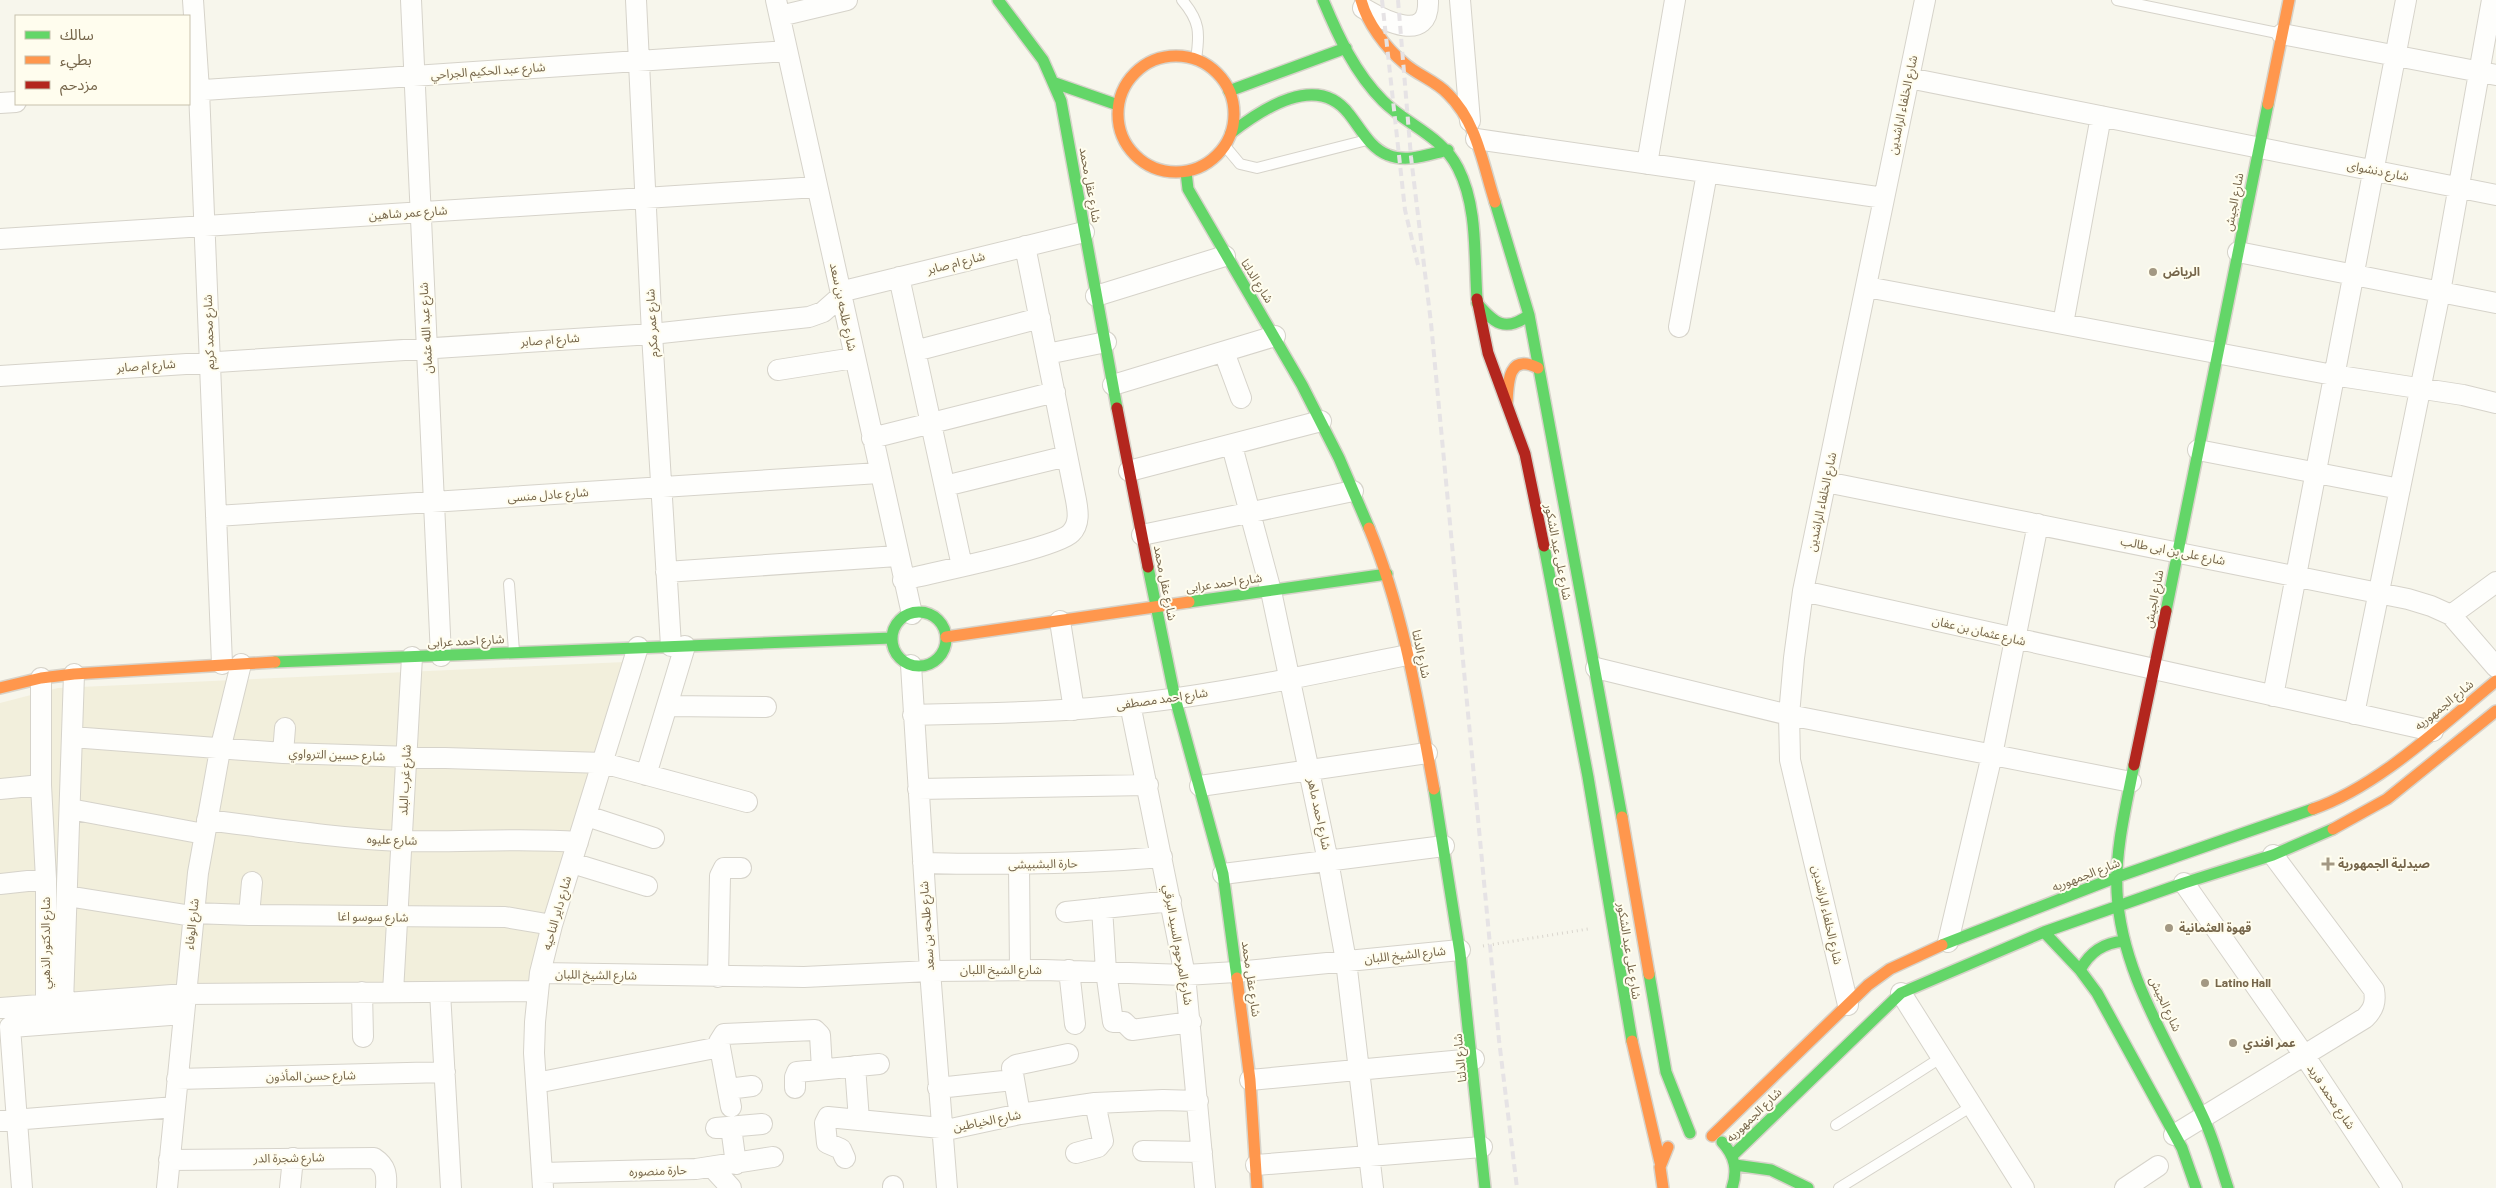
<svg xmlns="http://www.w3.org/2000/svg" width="2496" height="1188" font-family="Barlow,'Noto Sans Arabic',sans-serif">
<rect width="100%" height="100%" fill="#f7f6ec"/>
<path fill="#f2efdc" d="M625,662L528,984L0,1008V703L58,688Z"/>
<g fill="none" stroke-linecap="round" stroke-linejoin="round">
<defs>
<path id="lane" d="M1182,0C1200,21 1200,33 1196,59
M2117,0L2282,34
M1225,146L1240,164L1257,168L1367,140
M509,584L514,651
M1836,1125L1942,1057
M1839,1188L1972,1106"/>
<path id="street" d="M193,0L199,90L222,664
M411,0L441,656
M636,0L652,334L671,646
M776,0L912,614
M1460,0L1470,121
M1363,8C1383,20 1430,45 1428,0
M780,16L847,0
M2282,34L2496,75
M1909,78L2496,195
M189,91L787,51
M0,103L16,102
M1476,139L1884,198
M1647,164L1675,0
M0,239L817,187
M2238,252L2496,303
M899,277L962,566
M1867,287L2333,375L2463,395L2496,403
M1096,296L1225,256
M2063,324L2101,116
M1679,327L1707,173
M915,351L1040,318
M1224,352L1241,398
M1047,354L1106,342
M778,370L854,358
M0,376L652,334L809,317L823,312L848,290L1084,232
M1113,385L1275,336
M872,438L1055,392
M1232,446L1271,591L1328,861L1346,961L1373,1188
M2198,450L2400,489
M1129,471L1321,421
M1826,482L2408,599L2431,606L2451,615L2496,667
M945,486L1067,456
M216,516L879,473
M1142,535L1353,491
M666,572L897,556
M903,580C931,573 1057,548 1071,533C1080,524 1078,511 1076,500L1025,246
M1803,591L2433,731
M2451,615L2496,582
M1060,621L1074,710
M911,665L930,971L947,1188
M1596,668L1789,715L2131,782
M2273,696L2406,0
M1130,704L1185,975L1205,1188
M667,706L766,707
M2354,714L2440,292L2492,0
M913,715C985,713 1058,713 1130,704C1223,694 1315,674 1407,655
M72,737L283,753L603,763L747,802
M283,753L285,728
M646,775L685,646
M1200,786L1427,753
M0,789L41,785
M918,789L1148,785
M70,809L204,834
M587,816L654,838
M207,820C271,828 335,838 400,841C459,843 519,837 578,842
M572,863L647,886
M923,863C1003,865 1082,864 1162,857
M1019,865L1020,970
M1223,874L1444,846
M2184,883L2304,1055L2392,1188
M0,884L46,879
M67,896L192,916
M1102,908L1106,971L1113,1022H1124L1132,1030L1191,1022
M1066,912L1171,901
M193,913L249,915L505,917L552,925
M249,915L252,882
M1948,942L1992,755L2038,524
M1069,970L1075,1024
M540,973L804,977L930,971L1044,970L1185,975L1236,972L1460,950
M718,977L720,876L724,868H741
M362,992L363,1037
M393,992L412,657
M440,992L451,1188
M1901,993L2024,1188
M63,1004L74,674
M1848,1005L1790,760L1789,715L1794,658L1803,591L1925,0
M0,1008L185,994L538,991
M12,1027L183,1014
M855,1066L859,1120
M177,1079L445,1072
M1250,1080L1474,1059
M536,1083L720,1047
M795,1088V1077L797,1072L879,1064
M938,1088L1013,1080
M728,1089L752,1086
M731,1107L719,1042L724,1034L815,1030L820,1035L822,1069
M1020,1114L1012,1068L1016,1065L1068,1054
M0,1121L175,1107
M731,1127L736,1164
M716,1128L762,1124
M2174,1135L2365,1018C2374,1009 2376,1002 2374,990L2273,855
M1143,1151L1202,1152
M1076,1153L1098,1147L1103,1141L1095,1103
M845,1158L841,1149L827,1143L825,1123L828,1117L951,1129L1020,1114L1095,1103L1163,1100L1198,1101
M169,1160L374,1158C386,1166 387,1174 386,1188
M1256,1165L1482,1147
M712,1167L731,1188
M542,1173L696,1169L773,1157
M893,1186V1188
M22,1188L10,1027L46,1004V879L41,785V678
M167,1188L198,873L220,750L241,664
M290,1188L293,1158
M543,1188L534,1053L535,1022L540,973L552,925L638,647
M2125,1188L2158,1166"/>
<path id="fast" d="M998,0L1043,60L1061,101L1117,408
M1323,0C1338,36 1355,73 1383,101C1407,125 1442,136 1458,168C1478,207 1474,256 1477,299
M1055,83L1118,105
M1229,91L1346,48
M1231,133C1262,109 1317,72 1349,114C1361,129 1370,148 1388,155C1407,163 1429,154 1448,150
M1186,172L1188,189L1302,385L1339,458L1369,528
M1495,202L1529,315L1622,817
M1477,303C1494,323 1505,333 1529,315
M1544,546L1588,777L1632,1041
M1148,567L1175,698L1223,874L1237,978
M1189,602L1387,574
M2166,611L2268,104
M892 639a27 27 0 1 1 54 0a27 27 0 1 1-54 0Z
M275,662L892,638
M2134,765C2126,806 2115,850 2117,892C2121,974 2170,1044 2203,1117C2214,1140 2220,1164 2228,1188
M1434,789L1460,953L1485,1188
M2044,932L2080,970L2097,993L2182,1148L2196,1188
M1942,945L2117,877L2313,809
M2080,970C2090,952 2103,943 2124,941
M1649,974L1666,1072L1690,1133
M1722,1142C1735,1156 1738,1170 1732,1188
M1733,1155L1901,993L2044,932L2184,883L2273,855L2333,829
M1735,1165L1771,1170L1808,1188"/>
<path id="slow" d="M1361,0C1367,23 1386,48 1404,63C1417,75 1436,81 1448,94C1477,122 1483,165 1495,202
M1118 114a58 58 0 1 1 116 0a58 58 0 1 1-116 0Z
M2268,104L2289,0
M1507,404C1508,382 1508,353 1538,368
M1369,528C1403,610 1418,702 1434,789
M946,637L1189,602
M0,688L41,678L74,674L275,662
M2313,809C2378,787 2443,724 2496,681
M1622,817L1649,974
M2333,829L2387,799L2496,711
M1237,978L1250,1080L1257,1188
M1632,1041L1660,1162
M1712,1136L1868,985L1890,969L1942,945
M1663,1188L1660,1167L1668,1147"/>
<path id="jam" d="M1477,299L1488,353L1525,454L1544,546
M1117,408L1148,567
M2134,765L2166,611"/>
</defs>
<use href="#lane" stroke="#d6d3ca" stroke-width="12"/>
<use href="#street" stroke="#d6d3ca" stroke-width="22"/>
<use href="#fast" stroke="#d7d3ca" stroke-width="14"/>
<use href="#slow" stroke="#d7d3ca" stroke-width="14"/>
<use href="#jam" stroke="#d7d3ca" stroke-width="14"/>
<path stroke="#dad6ce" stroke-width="3" stroke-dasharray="1 4" stroke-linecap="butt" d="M1483,946L1588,929"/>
<use href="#lane" stroke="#fefefc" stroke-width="10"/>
<use href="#street" stroke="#fefefc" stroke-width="20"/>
<use href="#fast" stroke="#63d668" stroke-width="11"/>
<use href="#slow" stroke="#ff974d" stroke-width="11"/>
<use href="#jam" stroke="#b3261e" stroke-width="11"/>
<path stroke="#e6e3e5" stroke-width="4" stroke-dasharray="8 5" stroke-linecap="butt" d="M1382,0L1405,210L1418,265
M1398,0L1411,157L1431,323L1499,1040L1517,1188"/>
</g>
<g fill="#a39883" stroke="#fffdee" stroke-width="2">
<circle cx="2153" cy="272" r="5"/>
<path d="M2325.5 856.5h5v5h5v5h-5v5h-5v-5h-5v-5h5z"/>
<circle cx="2169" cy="928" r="5"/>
<circle cx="2205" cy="983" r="5"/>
<circle cx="2233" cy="1043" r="5"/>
</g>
<g text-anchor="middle" stroke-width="4" stroke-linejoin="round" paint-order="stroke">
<g font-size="12" fill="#76664b" stroke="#fffdee">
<text transform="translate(488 71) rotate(-4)" y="4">شارع عبد الحكيم الجراحي</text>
<text transform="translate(1903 105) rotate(-78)" y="4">شارع الخلفاء الراشدين</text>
<text transform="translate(2378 171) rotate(11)" y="4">شارع دنشواى</text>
<text transform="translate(1090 185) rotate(80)" y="4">شارع عقل محمد</text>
<text transform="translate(2234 202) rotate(-79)" y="4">شارع الجيش</text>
<text transform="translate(408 213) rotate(-4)" y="4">شارع عمر شاهين</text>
<text transform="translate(956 263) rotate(-14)" y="4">شارع ام صابر</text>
<text transform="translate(1257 281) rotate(58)" y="4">شارع الدلتا</text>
<text transform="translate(843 307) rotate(78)" y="4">شارع طلحه بن سعد</text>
<text transform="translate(652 323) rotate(-93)" y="4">شارع عمر مكرم</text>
<text transform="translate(426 328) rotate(-93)" y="4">شارع عبد الله عثمان</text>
<text transform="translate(209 332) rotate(-92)" y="4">شارع محمد كريم</text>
<text transform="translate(550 340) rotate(-4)" y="4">شارع ام صابر</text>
<text transform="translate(146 366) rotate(-4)" y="4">شارع ام صابر</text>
<text transform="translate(548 495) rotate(-4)" y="4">شارع عادل منسى</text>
<text transform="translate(1822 502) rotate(-78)" y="4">شارع الخلفاء الراشدين</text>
<text transform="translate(2173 551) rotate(11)" y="4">شارع على بن ابى طالب</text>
<text transform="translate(1558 552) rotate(79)" y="4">شارع على عبد الشكور</text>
<text transform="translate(1165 583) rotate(79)" y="4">شارع عقل محمد</text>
<text transform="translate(1224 583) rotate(-8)" y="4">شارع احمد عرابى</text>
<text transform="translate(2154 599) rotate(-79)" y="4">شارع الجيش</text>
<text transform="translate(1979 631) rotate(13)" y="4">شارع عثمان بن عفان</text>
<text transform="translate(466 641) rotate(-3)" y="4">شارع احمد عرابى</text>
<text transform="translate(1421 654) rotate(78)" y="4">شارع الدلتا</text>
<text transform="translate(1162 699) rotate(-8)" y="4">شارع احمد مصطفى</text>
<text transform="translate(2444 705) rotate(-39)" y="4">شارع الجمهوريه</text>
<text transform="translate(337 755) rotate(2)" y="4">شارع حسين الترواوي</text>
<text transform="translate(405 780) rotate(-87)" y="4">شارع غرب البلد</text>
<text transform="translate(1319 814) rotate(78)" y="4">شارع احمد ماهر</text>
<text transform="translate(392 840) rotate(2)" y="4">شارع عليوه</text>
<text transform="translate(1043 864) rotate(-1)" y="4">حارة البشبيشى</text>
<text transform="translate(2086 875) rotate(-21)" y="4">شارع الجمهوريه</text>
<text transform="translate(557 913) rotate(-74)" y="4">شارع داير الناحيه</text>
<text transform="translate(1827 915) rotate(77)" y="4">شارع الخلفاء الراشدين</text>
<text transform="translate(373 917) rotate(1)" y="4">شارع سوسو اغا</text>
<text transform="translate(192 924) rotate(-84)" y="4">شارع الوفاء</text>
<text transform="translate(927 926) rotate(-94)" y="4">شارع طلحه بن سعد</text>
<text transform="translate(46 943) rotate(-90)" y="4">شارع الدكتور الذهبي</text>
<text transform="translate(1178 945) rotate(80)" y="4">شارع المرحوم السيد البرقي</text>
<text transform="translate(1629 951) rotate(81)" y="4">شارع على عبد الشكور</text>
<text transform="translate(1405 955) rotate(-6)" y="4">شارع الشيخ اللبان</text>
<text x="1001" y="974">شارع الشيخ اللبان</text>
<text transform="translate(596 975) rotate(1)" y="4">شارع الشيخ اللبان</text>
<text transform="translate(1251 979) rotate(82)" y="4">شارع عقل محمد</text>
<text transform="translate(2165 1004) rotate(65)" y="4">شارع الجيش</text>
<text transform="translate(1460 1058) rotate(-96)" y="4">شارع الدلتا</text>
<text transform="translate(311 1076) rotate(-1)" y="4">شارع حسن المأذون</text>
<text transform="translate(2331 1097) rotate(56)" y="4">شارع محمد فريد</text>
<text transform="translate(1754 1115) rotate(-44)" y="4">شارع الجمهوريه</text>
<text transform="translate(987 1121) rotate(-11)" y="4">شارع الخياطين</text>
<text transform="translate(289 1158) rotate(-1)" y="4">شارع شجرة الدر</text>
<text transform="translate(658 1171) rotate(-2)" y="4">حارة منصوره</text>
</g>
<g font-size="12" font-weight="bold" fill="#76664b" stroke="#fffdee" text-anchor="start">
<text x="2163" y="276">الرياض</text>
<text x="2338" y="868">صيدلية الجمهورية</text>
<text x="2179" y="932">قهوة العثمانية</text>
<text x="2215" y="987">Latino Hall</text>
<text x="2243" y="1047">عمر افندي</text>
</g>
</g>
<rect x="15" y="15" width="175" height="90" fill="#fffdee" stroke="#c8c1ad"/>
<rect x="25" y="31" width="25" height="8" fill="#63d668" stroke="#c8c1ad"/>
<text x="60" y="40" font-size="15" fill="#76664b">سالك</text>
<rect x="25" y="56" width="25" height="8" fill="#ff974d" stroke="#c8c1ad"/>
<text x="60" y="65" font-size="15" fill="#76664b">بطيء</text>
<rect x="25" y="81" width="25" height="8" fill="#b3261e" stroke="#c8c1ad"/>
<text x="60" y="90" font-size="15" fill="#76664b">مزدحم</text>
</svg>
